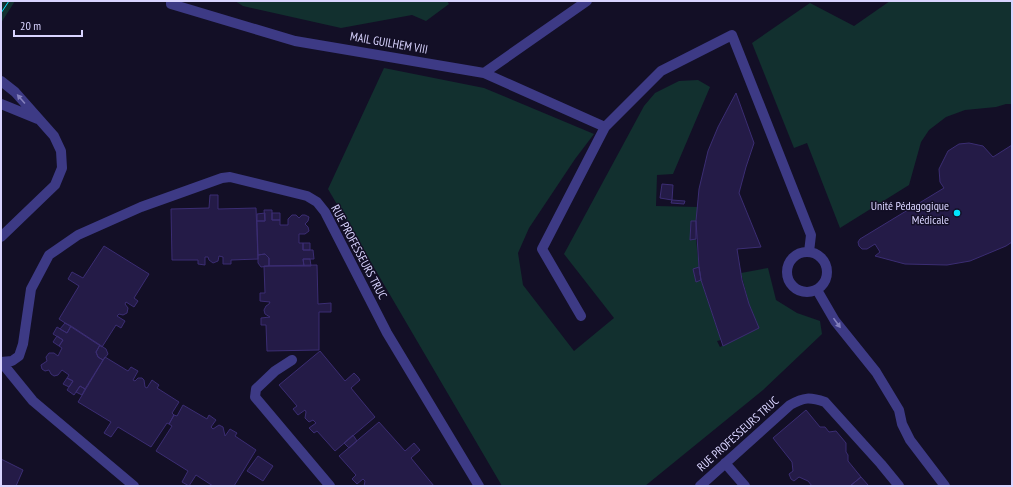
<svg xmlns="http://www.w3.org/2000/svg" width="1013" height="487" font-family="'PT Sans Narrow',sans-serif">
<rect width="100%" height="100%" fill="#130f26"/>
<path fill="#12302f" d="M1,1H15L1,23Z
M235,1H447L449,4L426,21L412,15L341,28L243,6Z
M890,1H1012V104H1006L996,107L965,110L946,117L929,130L921,142L909,185L840,228L807,143L794,148L752,43L810,3L854,26Z
M384,68L484,88L594,134L575,159L529,228L518,253L523,285L574,351L614,318L564,254L644,106L655,93L679,81L698,80L710,87L673,174L657,175L656,206L698,207L696,221H691L690,239H696L699,267L696,282L701,280L721,340L717,341L720,347L759,328L749,304L741,273L768,268L776,300L797,313L820,321L822,334L763,390L645,486H502L328,189Z"/>
<path fill="#241b47" stroke="#3b2d73" d="M736,93L754,143L746,167L739,193L761,247L737,249L742,280L749,304L759,328L723,346L701,280L699,267L696,221L699,189L708,151L718,127Z
M969,143L983,146L993,157L1012,145V242L1006,246L970,261L947,265L905,264L875,256L880,252L875,244L867,249H862L859,246L858,242L860,239L944,188L940,182L939,169L948,151L959,144Z
M662,184L673,185L672,200L660,198Z
M210,195H218V209L256,208L258,259L231,260V264H223V257L219,256L218,261L213,263L209,260L208,257H205V265L198,264V260H172L171,209L209,208Z
M672,200L685,201L684,204L671,203Z
M264,210H272V220H280V225H288V219L292,215H296L299,218L302,215H305L309,217L308,221L305,224L308,227L309,231L305,234H299V243H303V250H313L314,259H303L304,266H269V258L265,254L258,255L257,221H265Z
M265,213V221H257V214Z
M272,213H280V220H272Z
M691,221H696V239L690,240Z
M303,243H310V250H303Z
M104,246L149,274L134,298L138,301L134,307L126,302L125,304L128,308L127,313L123,315L119,314L117,316L125,321L121,328L116,325L102,347L59,319L79,286L68,279L72,272L83,278Z
M265,254L269,258V266L261,267L258,263V255Z
M303,259H310L311,266H304Z
M317,265L318,304L331,303V312H319V350L267,351L266,325H261V318L270,317L265,314L264,310L266,306L269,304L270,302L260,301V293H265L264,266Z
M699,267L701,280L696,282L693,269Z
M65,323L71,326L67,333L60,329Z
M71,326L100,345L96,352L98,357L103,360L85,389L80,386L74,395L67,390L73,381L67,378L69,375L62,370L58,375L54,376L51,374L49,370L45,371L42,369L41,365L47,361L46,357L49,353H54L58,356L62,348L59,346L63,340L53,334L57,327L67,333Z
M57,336L63,340L59,346L53,342Z
M100,345L106,349L108,354L103,360L98,357L96,352Z
M320,351L345,381L354,373L358,377L360,380L351,388L375,417L335,451L317,431L314,433L309,428L316,423L313,420L309,422L305,418L306,412L305,410L298,415L293,409L297,406L279,385Z
M105,357L128,371L131,367L138,371L133,380L135,381L138,378H142L144,380L145,387L147,388L152,380L159,385L157,388L179,402L172,413L174,415L169,424L167,423L151,447L118,427L111,437L104,433L111,422L78,402Z
M67,378L73,381L69,387L63,384Z
M80,386L85,389L82,395L76,392Z
M183,405L207,419L209,415L216,420L211,427L213,429L219,425L223,427L225,436L230,429L237,433L235,436L256,450L234,486H213L196,475L189,486L182,482L188,471L156,451L172,426L169,424L174,415L177,416Z
M806,410L820,427H825L829,432L836,431L846,443V452L848,455V461L861,477L850,486H812L808,481L799,477L794,481L791,479L789,474L793,471L792,462L773,438Z
M379,422L405,451L414,443L420,450L411,458L434,486H364L365,481L363,479L357,484L352,479L356,475L339,456Z
M353,435L357,441L349,448L344,443Z
M258,456L273,466L263,481L247,471Z
M1,459L23,470L16,486H1Z
M861,477L868,485L867,486H850Z"/>
<g fill="none" stroke-linecap="round" stroke-linejoin="round">
<path stroke="#3d3a85" stroke-width="10" d="M171,1V4L295,41L484,73L587,1
M484,73L605,127
M1,81L15,92L54,136L61,151L62,168L55,185L1,237
M1,104L38,119
M787 272a20 20 0 1 1 40 0a20 20 0 1 1-40 0Z
M817,290L835,321L876,372L899,410L902,424L910,440L945,486
M581,316L542,249L605,127L661,71L732,35L811,235L809,252
M292,360L275,371L256,389L255,397L330,486
M1,362L12,361L19,356L23,344L31,289L49,255L78,235L141,207L222,178L230,177L307,196L317,202L325,212L387,333L479,486
M2,363L33,401L134,486
M725,463L745,486
M700,486L790,405C804,397 810,397 825,402L881,464L899,486"/>
<path stroke="#00e5ff" stroke-width="1" d="M1,13L9,1"/>
</g>
<defs><path id="oneway-solid" d="M-6-.8H1V-3.2L6.5 0L1 3.2V.8H-6Z"/></defs>
<g fill="#837fbc">
<use href="#oneway-solid" transform="translate(21 99) rotate(-131)"/>
<use href="#oneway-solid" transform="translate(837 323) rotate(54)"/>
</g>
<circle fill="#00e5ff" stroke="#130f26" stroke-width="1.5" cx="957" cy="213" r="4"/>
<g text-anchor="middle" stroke-width="3" stroke-linejoin="round" paint-order="stroke">
<g font-size="12" fill="#d9d4ff" stroke="#130f26">
<text transform="translate(389 43) rotate(10)" y="4">MAIL GUILHEM VIII</text>
<text transform="translate(359 252) rotate(62)" y="4">RUE PROFESSEURS TRUC</text>
<text transform="translate(738 434) rotate(-42)" y="4">RUE PROFESSEURS TRUC</text>
</g>
<g font-size="12" fill="#d9d4ff" stroke="#130f26" text-anchor="end">
<text x="949" y="210">Unité Pédagogique<tspan x="949" dy="14">Médicale</tspan></text>
</g>
</g>
<rect width="1013" height="487" fill="none" stroke="#d9d4ff" stroke-width="4"/>
<path d="M14 30v6h68v-6" fill="none" stroke="#d9d4ff" stroke-width="2"/>
<text x="20" y="30" font-size="12" fill="#d9d4ff" stroke="#130f26" stroke-width="3" paint-order="stroke">20 m</text>
</svg>
